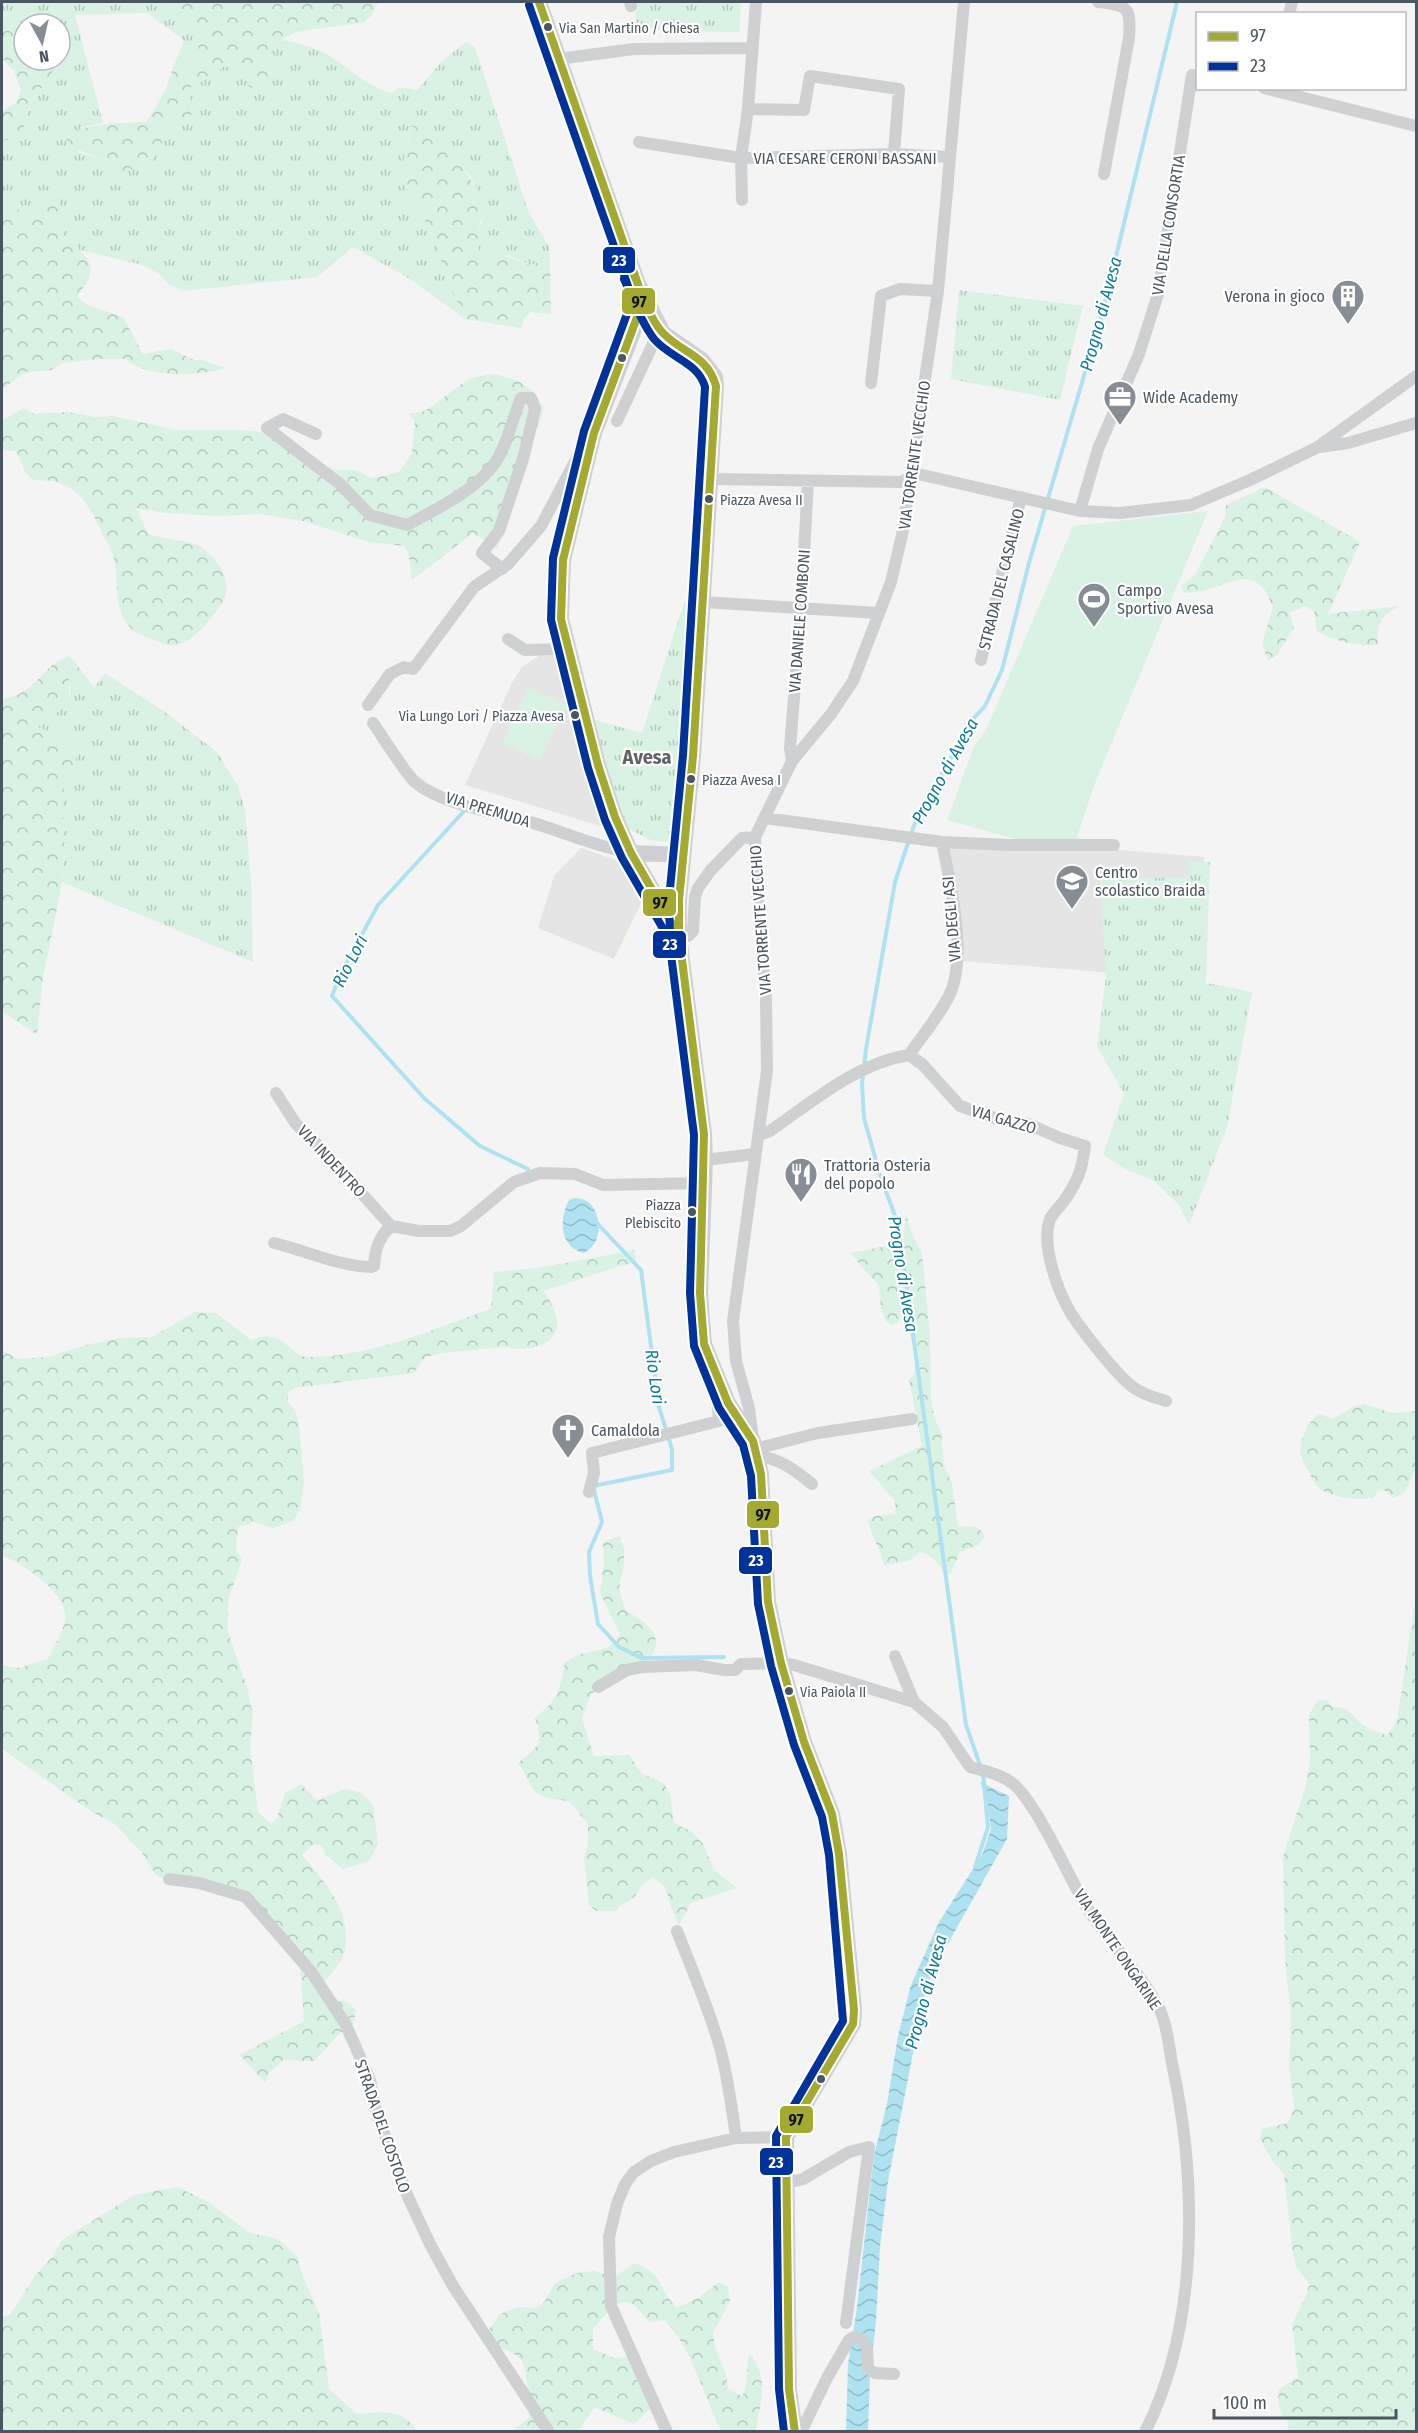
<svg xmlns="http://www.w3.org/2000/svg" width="1418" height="2433" font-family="'Fira Sans Condensed',sans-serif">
<defs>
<pattern id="grass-tufts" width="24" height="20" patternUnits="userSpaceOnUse" patternTransform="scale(1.5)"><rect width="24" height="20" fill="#d9f2e3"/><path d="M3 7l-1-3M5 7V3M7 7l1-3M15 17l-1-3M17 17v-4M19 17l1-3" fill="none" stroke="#b2c7bb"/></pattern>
<pattern id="forest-crowns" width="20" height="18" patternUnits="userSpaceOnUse" patternTransform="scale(1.5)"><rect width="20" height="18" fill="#d9f2e3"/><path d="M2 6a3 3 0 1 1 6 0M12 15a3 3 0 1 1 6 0" fill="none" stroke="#b2c7bb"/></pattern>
<pattern id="water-waves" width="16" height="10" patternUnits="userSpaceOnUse" patternTransform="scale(1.5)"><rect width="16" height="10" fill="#aee2f0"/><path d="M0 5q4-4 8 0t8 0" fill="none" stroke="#90bac6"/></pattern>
</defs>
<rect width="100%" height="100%" fill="#f4f4f4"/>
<path fill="#e6e5e6" d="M539,656H564L605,798L610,829L465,785L512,683L522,667Z
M948,847L1096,848L1205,857L1165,977L960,961Z
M581,848L619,861L645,895L614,959L538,928L554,876Z"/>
<path fill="url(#grass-tufts)" d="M2,2H169C193,22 197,26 200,58L194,63H175L184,40L147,13L75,15L103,123L81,127L78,152L106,160L121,171L147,167L162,145L161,133L163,124L189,120L192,113L189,88L217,73L222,67H232L247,75L270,46L282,40C299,43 316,47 331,57C351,69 369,88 392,93L399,87L417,90L443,60L466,42L475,47L528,211L549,247L550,257L531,265L508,255L485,263L478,253L476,239L482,221L475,183L434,130L410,127L403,184L420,210L435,239L446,276L465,319L410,279L353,247L317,277L183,291L168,284L159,274L143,265L80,250L63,236L62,211L46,199L31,212L2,207V141C30,136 23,116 34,98C42,85 54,76 55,60H60V24H24V31L13,26L2,32Z
M635,2H741L739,32L636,30Z
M959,290L1083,306L1060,400L951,379Z
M684,603H688L671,842L651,840L621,825L595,720L642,733Z
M81,670L94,688L105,673L162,710L217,752L238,786L245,810L251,880L253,962L62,882L65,851L62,797L67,779L37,727C47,718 67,709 70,696C71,690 69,681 69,675Z
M1190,861L1210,862L1206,983L1252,992L1227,1127L1189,1225L1178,1204L1153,1180L1127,1170L1103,1155L1124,1094L1097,1046L1106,977L1100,880L1189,877Z"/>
<path fill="url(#forest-crowns)" d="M169,2H378L372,15L364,22L296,32L270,46L268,82L259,87L249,88L247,75L232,67H222L217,73L189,88L192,113L189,120L163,124L161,133L162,145L147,167L121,171L106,160L67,146L66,134C92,123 118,123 146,122L165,91L175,63H194L199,58C198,27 192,21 169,2Z
M13,26L24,31V60H55C53,79 45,83 35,96C21,115 34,135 2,141V115L5,109L16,103L21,90L14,71L2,58V32Z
M420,124L434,130L444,141L485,201C481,223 471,243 485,263C508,250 508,259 531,265L550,257L551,314L530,312L524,319L521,328L465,319L446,276L434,239L420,210L403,184L404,149L409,142L410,127Z
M46,199L58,200L62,211L63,236C74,245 95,259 90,276C88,283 80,290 77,297L87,305L123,317L143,354L171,349L194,360H202L226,368C198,376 148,379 126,359H99L64,363L51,370L26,372L2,389V207L31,212Z
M493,374C522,381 528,383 544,408L497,549L473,533L412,580L409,556L404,546L368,542L303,521L261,514L217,516L165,513L136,508L148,534C162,539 192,541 201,547C217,557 234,582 223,601C219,609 212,616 207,623C198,633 185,647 169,645C163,644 157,641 152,639C143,636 134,633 128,625C112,605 120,578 113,555C111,548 106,541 103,535C88,501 74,478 34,480L26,474L16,451L2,450V421L23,408L34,414L68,412L95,417L113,416L176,430H245L266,433L308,460L336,470H356L371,478L385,476L400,471L412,453L415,422L409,414L425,411L470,378Z
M1265,487L1360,542L1328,614L1399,606C1380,618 1377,622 1378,645C1355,646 1337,642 1317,631L1314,611L1305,606L1289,613L1294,627L1277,655L1268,661L1262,644L1273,606C1270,601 1267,594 1264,589C1247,568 1222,587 1203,591C1196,592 1190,592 1184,593L1181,586L1195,575L1225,517L1226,505Z
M70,656L81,670L69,675V703L38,727L68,741L75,748L77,769L67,779L62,797L65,851L60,894L43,977L37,1035L2,1011V699C37,695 42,663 70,656Z
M906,1214L912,1234L922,1253L930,1335L931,1398L934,1417L941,1432L944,1465L952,1483L958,1526L976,1527L983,1532L984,1538L978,1545L960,1552L951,1573L944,1574C939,1563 933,1556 921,1552L908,1561L884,1565C881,1549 871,1537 868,1520L875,1516L896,1514L895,1501L869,1471L922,1446L909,1379L914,1375L916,1360L908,1324L901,1319L893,1325L886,1322L881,1308L879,1286L850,1253L903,1243Z
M635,1250L636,1263L623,1265L544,1291C551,1302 558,1313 557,1326C555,1348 522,1352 506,1347L442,1353L425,1357L414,1373L295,1388L288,1392V1402L295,1411L299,1424L304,1481L300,1510L293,1521L273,1528L255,1522L238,1527L236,1550L242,1560L229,1598L227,1629L247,1687L253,1715L250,1746L258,1812L271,1824L277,1818L285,1793L301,1784L317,1800L346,1789L362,1793L373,1805L378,1844L369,1861L343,1869L326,1855L321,1845H312L302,1855C324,1881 353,1913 345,1950C342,1964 327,1979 318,1988L322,1995L347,2002L356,2010L353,2025L340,2033L314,2061L283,2060L270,2072L265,2083L240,2055L304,2021L300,1964L246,1903L226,1892L168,1882L156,1875L142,1853L115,1824L92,1812L2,1749V1665L18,1668L48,1659C53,1647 63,1633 65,1620C70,1594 21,1563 2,1555V1350L18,1359L49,1357L86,1345L122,1338L152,1337L195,1312L216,1313L251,1340C285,1326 287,1357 309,1357C372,1357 432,1329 491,1309L494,1272L538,1268Z
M1364,1404L1393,1413L1416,1411V1472L1414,1471L1407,1488L1403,1494L1393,1498L1384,1490L1378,1491L1373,1498C1357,1500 1333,1499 1319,1488C1314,1485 1312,1478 1309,1472C1306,1467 1302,1461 1301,1455C1298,1442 1308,1420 1320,1414L1332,1419L1353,1407Z
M620,1536L624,1549V1564L619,1588L625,1610C638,1618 661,1630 655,1649C654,1655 647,1660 643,1664L632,1665L591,1694L582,1719L594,1756L629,1755L642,1774L658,1780L665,1785L670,1795L674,1823L692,1832L703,1844L714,1870L737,1888L691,1903L679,1925L670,1905L666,1888L654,1877C637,1886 643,1889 632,1899C626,1904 621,1903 616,1911H596L589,1905L584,1858L588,1844V1824L569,1801C527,1796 539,1794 518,1763C539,1746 544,1744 535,1718C559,1699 559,1692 565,1662C569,1660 574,1656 578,1655C596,1649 609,1653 620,1634L600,1593L604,1563L603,1542Z
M1416,1593V2431H1287L1289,2423C1279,2413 1277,2402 1279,2389L1298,2377L1292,2323L1307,2294L1309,2283L1297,2268L1293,2254L1284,2174L1274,2163L1260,2140L1262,2129L1288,2123L1294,2108L1289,2065L1291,2014L1285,1960L1283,1857L1306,1785L1310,1762L1309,1715L1318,1700H1327L1332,1707C1351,1705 1353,1720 1368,1728C1374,1732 1382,1733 1387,1735L1394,1727L1398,1715Z
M177,2187L207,2201L250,2233L278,2239L298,2257L302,2275L319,2312L329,2389L357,2414C382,2412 402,2407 417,2431H2V2316L10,2315L34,2277L53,2256L62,2240L134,2195Z
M634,2263C662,2270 659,2291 677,2308L698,2298L719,2282L728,2287L730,2301L713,2333L715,2348L726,2374L728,2389L742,2396C750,2383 744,2368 750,2354C770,2379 760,2403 756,2431H721C704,2397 692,2347 664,2320L649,2322C644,2317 640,2311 636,2307C619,2291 603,2318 593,2330V2349L614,2358L629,2357L654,2405L634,2424L594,2407L579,2431H513L529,2417C529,2404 528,2371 521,2360C514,2351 503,2349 492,2346L487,2332L501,2314L517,2307L535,2308L543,2304L555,2283L577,2273L594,2271L615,2277Z"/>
<path fill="#d9f2e3" d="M1208,511L1095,783L1076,840L1015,839L947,820L974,746L986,730L1073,526Z
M528,687L567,705L540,761L502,743Z"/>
<path fill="url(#water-waves)" d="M574,1198C602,1196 608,1244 583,1253C559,1246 559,1219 569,1200Z
M980,1782L1009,1796L1007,1839L934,1968L923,2002L888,2181L880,2247L876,2321L870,2375L868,2431L846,2432L848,2364L857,2307L874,2155L887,2104L898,2036L911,1985L939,1922L982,1855L991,1829L987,1799Z"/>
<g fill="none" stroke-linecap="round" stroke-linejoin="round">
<path stroke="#aee2f0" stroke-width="4" d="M466,809L378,905L340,975L332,996L424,1098L480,1146L528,1169
M595,1221L641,1270L659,1407L672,1449V1470L593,1486L602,1522L589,1552L590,1576L598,1624L619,1647L642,1658L724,1657
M980,1765L966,1725L898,1224L880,1175L864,1118L862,1084L866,1049L895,882L905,852L916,820L973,719L985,706L1002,670L1029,563L1103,311L1177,2
M975,1867L988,1827L983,1772"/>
<path stroke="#ced0d2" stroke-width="12" d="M630,2L631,6
M1098,2C1129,5 1131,8 1129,38L1104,174
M1289,14L1292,2
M558,59L634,49L751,48
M1264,88L1416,126
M748,109L804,110L810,76L899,89L894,154
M639,142L741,158L894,154L949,157
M742,200L741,158L748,109L756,2
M615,357L632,311
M871,383L881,296L900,289L938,291L964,2
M617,421L659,331
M316,434L283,419L267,428L340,484L370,515L407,525C435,510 476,490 495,463C508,444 512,419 521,398H531L535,409L523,459L499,531L482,553L502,569
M1320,447L1348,443L1416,423
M710,479L901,482L918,474L1080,511L1120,513L1191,505L1250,480L1316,448L1416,376
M1080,511L1098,449L1139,354L1158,294L1192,75L1198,76
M703,602L878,613
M508,639L525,650L568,649
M981,660L1021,497
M368,705L390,674L404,667L413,669L417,664L474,587L508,564L541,526L580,452L587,432
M373,723C383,737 404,772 415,782C447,808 502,812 540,825C571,835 599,847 631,853
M792,761L790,748L801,608L808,481
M765,818L942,842L1009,845H1114
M679,936H688L693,931L695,897L698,888L711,870L742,838L755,837
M909,1055C922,1036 944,1010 952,989C966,948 950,883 942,842
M276,1093L296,1124L319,1146L391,1226L419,1231H450L461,1226L514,1182L540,1173L575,1174L603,1185L704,1183
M759,1135L770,1131C812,1102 857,1063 909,1055L923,1065L960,1106L1000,1120L1028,1124L1060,1138L1085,1146C1082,1170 1078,1181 1064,1201C1060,1206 1053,1213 1050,1219C1041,1243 1056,1286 1068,1308C1076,1324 1115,1372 1129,1384C1139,1393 1153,1397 1166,1401
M705,1160L755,1154
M274,1243C307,1251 338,1266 371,1267L374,1266C375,1249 379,1237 391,1226
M753,1440L749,1408L736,1361L733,1321L767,1071L766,999L756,878L755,837L792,761L831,714L853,681L891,582L902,535L938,291
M755,1449L818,1433L912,1419
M757,1456C779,1458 795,1470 812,1484
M589,1492L594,1473L592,1453L719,1421L718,1407L721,1388
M895,1656L914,1702
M598,1687L627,1670L642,1667L696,1665L724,1670H735L741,1664L781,1663L794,1665L914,1702L943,1727L970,1767C984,1771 1001,1774 1012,1783C1034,1799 1067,1872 1082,1899C1104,1939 1140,1970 1160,2010C1168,2027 1169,2050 1173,2068C1197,2182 1199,2326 1145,2432
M169,1879L199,1883L246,1897L312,1973L346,2025L370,2080L376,2112L408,2197L430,2244L453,2286L549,2432
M677,1931C692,1970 709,2008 720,2048C728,2077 732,2108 736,2138
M787,2183L803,2179L849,2152L869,2147L846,2323
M667,2432L611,2306L609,2237L617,2204L625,2184L634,2172L651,2161L674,2152L736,2138L786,2137
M801,2432L827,2378L849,2340L854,2337L862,2339L867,2347L868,2369L875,2373L894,2374"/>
<path stroke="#ced0d4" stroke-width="16" d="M539,2L638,284L663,333L702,360L715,377L716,386L693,756L679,900V935
M638,284L639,312L633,332L594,433L563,560L561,619L598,765L615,817L631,853L679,936L704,1134L705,1160L700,1293L704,1344L728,1403L753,1441L761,1474L768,1602L781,1663L804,1742L832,1814L839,1854L854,2010L853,2024L786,2137L789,2389L795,2432
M631,853L683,855"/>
<defs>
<path id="bus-1" d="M539,2L638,284L639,312L594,433L563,560L561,619L598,765L615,817L631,853L679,936L704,1134L700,1293L704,1344L728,1403L753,1441L761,1474L768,1602L781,1663L804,1742L832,1814L839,1854L854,2010L853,2024L786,2137L789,2389L795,2432
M634,275C642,293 650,320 664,334C684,354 707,355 716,386L693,756L679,900V936"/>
<path id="bus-2" d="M529,5L628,286V311L584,431L553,558L551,620L588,768L605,820L622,858L669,939L694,1135L690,1293L694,1346L719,1408L743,1445L751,1476L758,1604L771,1666L794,1745L822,1817L829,1855L843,2021L776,2136L779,2389L784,2432
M624,279C633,299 641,322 654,339C670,358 698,362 705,387L683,755L669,899L670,940"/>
</defs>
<use href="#bus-1" stroke="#fff" stroke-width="12"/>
<use href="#bus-2" stroke="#fff" stroke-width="12"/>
<use href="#bus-1" stroke="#a4aa30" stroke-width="8"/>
<use href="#bus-2" stroke="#039" stroke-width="8"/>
</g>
<defs>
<symbol id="building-pin" viewBox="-11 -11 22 30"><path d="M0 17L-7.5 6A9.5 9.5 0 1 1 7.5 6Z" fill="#868d94" stroke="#fff"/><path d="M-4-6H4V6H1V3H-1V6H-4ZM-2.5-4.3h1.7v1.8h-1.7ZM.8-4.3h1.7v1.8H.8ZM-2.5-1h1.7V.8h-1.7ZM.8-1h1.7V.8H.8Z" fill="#fff"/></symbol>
<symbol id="office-pin" viewBox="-11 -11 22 30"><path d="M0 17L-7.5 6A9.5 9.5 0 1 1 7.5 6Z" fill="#868d94" stroke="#fff"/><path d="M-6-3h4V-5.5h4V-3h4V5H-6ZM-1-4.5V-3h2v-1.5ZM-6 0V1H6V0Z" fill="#fff"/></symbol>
<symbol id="stadium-pin" viewBox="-11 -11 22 30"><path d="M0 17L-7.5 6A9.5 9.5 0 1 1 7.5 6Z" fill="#868d94" stroke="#fff"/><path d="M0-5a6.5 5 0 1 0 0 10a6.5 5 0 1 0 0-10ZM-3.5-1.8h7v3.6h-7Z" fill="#fff"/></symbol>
<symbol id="school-pin" viewBox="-11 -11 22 30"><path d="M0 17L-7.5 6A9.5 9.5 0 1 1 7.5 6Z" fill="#868d94" stroke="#fff"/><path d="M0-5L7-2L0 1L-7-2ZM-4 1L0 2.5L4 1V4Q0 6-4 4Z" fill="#fff"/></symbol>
<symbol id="restaurant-pin" viewBox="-11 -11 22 30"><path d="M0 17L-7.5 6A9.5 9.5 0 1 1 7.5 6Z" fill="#868d94" stroke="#fff"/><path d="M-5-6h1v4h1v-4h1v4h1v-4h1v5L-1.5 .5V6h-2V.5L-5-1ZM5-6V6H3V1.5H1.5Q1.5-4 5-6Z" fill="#fff"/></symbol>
<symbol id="church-pin" viewBox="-11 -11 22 30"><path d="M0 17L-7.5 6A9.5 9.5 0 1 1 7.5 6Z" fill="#868d94" stroke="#fff"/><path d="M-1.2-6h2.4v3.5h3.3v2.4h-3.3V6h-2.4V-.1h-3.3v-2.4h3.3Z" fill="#fff"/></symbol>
</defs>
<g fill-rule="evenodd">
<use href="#building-pin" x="1329" y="277" width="38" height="52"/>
<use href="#office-pin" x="1101" y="378" width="38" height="52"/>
<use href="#stadium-pin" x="1075" y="580" width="38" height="52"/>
<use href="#school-pin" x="1053" y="862" width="38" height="52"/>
<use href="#restaurant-pin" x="782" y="1155" width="38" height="52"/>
<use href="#church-pin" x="549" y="1411" width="38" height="52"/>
</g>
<g fill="#4a5661" stroke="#fff" stroke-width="2">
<circle cx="548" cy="27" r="5"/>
<circle cx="622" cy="358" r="5"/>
<circle cx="709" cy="499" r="5"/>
<circle cx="575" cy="715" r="5"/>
<circle cx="691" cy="779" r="5"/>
<circle cx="692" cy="1212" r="5"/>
<circle cx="789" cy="1691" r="5"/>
<circle cx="821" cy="2079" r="5"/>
</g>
<g text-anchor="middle" stroke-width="4.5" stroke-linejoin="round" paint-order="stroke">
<g font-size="14" fill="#4a5661" stroke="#fff" text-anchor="start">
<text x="559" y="33">Via San Martino / Chiesa</text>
<text x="720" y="505">Piazza Avesa II</text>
<text x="564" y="721" text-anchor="end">Via Lungo Lorì / Piazza Avesa</text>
<text x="702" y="785">Piazza Avesa I</text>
<text x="681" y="1210" text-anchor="end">Piazza<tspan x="681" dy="18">Plebiscito</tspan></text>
<text x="800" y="1697">Via Paiola II</text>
</g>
<g font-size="16" fill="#4a5661" stroke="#fff">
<text x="845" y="164">VIA CESARE CERONI BASSANI</text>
<text transform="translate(1168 225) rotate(-81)" y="6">VIA DELLA CONSORTIA</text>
<text transform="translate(914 455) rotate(-82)" y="6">VIA TORRENTE VECCHIO</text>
<text transform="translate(1001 579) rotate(-76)" y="6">STRADA DEL CASALINO</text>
<text transform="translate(799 621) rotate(-86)" y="6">VIA DANIELE COMBONI</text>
<text transform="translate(488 809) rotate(17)" y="6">VIA PREMUDA</text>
<text transform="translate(951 919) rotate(-95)" y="6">VIA DEGLI ASI</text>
<text transform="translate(760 920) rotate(-94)" y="6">VIA TORRENTE VECCHIO</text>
<text transform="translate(1004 1119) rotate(16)" y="6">VIA GAZZO</text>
<text transform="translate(332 1161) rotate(47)" y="6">VIA INDENTRO</text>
<text transform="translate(1118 1949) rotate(56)" y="6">VIA MONTE ONGARINE</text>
<text transform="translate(383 2126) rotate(71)" y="6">STRADA DEL COSTOLO</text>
</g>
<g font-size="16" fill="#4a5661" stroke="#fff" text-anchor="start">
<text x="1325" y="302" text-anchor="end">Verona in gioco</text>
<text x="1143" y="403">Wide Academy</text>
<text x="1117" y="596">Campo<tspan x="1117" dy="18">Sportivo Avesa</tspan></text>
<text x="1095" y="878">Centro<tspan x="1095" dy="18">scolastico Braida</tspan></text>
<text x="824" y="1171">Trattoria Osteria<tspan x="824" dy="18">del popolo</tspan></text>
<text x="591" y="1436">Camaldola</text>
</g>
<g font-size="18" font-style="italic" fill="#0c7c9b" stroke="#fff">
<text transform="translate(1101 314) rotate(-75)" y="6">Progno di Avesa</text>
<text transform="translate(945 771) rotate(-61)" y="6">Progno di Avesa</text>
<text transform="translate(350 961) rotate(-63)" y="6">Rio Lori</text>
<text transform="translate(903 1274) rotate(81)" y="6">Progno di Avesa</text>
<text transform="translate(655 1377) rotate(82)" y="6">Rio Lori</text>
<text transform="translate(926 1992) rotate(-75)" y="6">Progno di Avesa</text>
</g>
<g font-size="20" font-weight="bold" fill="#5f6368" stroke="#fff">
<text x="647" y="764">Avesa</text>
</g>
</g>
<g stroke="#fff" stroke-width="2">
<rect x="602" y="246" width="34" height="28" rx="6" fill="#039"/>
<rect x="621" y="287" width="35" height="28" rx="6" fill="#a4aa30"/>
<rect x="642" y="888" width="35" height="29" rx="6" fill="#a4aa30"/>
<rect x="652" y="930" width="35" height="29" rx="6" fill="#039"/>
<rect x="746" y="1500" width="34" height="29" rx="6" fill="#a4aa30"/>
<rect x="738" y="1546" width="35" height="29" rx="6" fill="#039"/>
<rect x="779" y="2105" width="35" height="29" rx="6" fill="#a4aa30"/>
<rect x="759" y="2147" width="35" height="29" rx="6" fill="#039"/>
</g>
<g font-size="16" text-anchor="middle" font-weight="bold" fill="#fff">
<text x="619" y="266">23</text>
<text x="670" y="950">23</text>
<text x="756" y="1566">23</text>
<text x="776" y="2168">23</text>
</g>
<g font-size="16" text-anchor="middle" font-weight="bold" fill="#111">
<text x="639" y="307">97</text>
<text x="660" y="908">97</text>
<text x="763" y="1520">97</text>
<text x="796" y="2125">97</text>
</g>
<rect width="1418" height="2433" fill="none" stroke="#4a5661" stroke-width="6"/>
<rect x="1196" y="12" width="210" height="78" fill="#ffffff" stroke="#b7bbc0" stroke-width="1.5"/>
<rect x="1208" y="32" width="30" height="9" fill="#a4aa30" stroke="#b7bbc0" stroke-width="1.5"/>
<text x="1250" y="42" font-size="18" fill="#4a5661">97</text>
<rect x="1208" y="62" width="30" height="9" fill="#003399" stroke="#b7bbc0" stroke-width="1.5"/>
<text x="1250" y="72" font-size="18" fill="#4a5661">23</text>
<g transform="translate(42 42) rotate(172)"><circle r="28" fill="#ffffff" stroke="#b7bbc0" stroke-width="1.5"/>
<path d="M0-4.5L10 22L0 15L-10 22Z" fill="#868d94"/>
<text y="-9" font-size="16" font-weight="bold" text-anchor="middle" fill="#4a5661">N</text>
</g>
<path d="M1214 2409v9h182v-9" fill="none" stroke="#4a5661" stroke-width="3"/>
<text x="1223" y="2409" font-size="18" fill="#4a5661" stroke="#ffffff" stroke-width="4.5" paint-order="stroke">100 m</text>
</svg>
